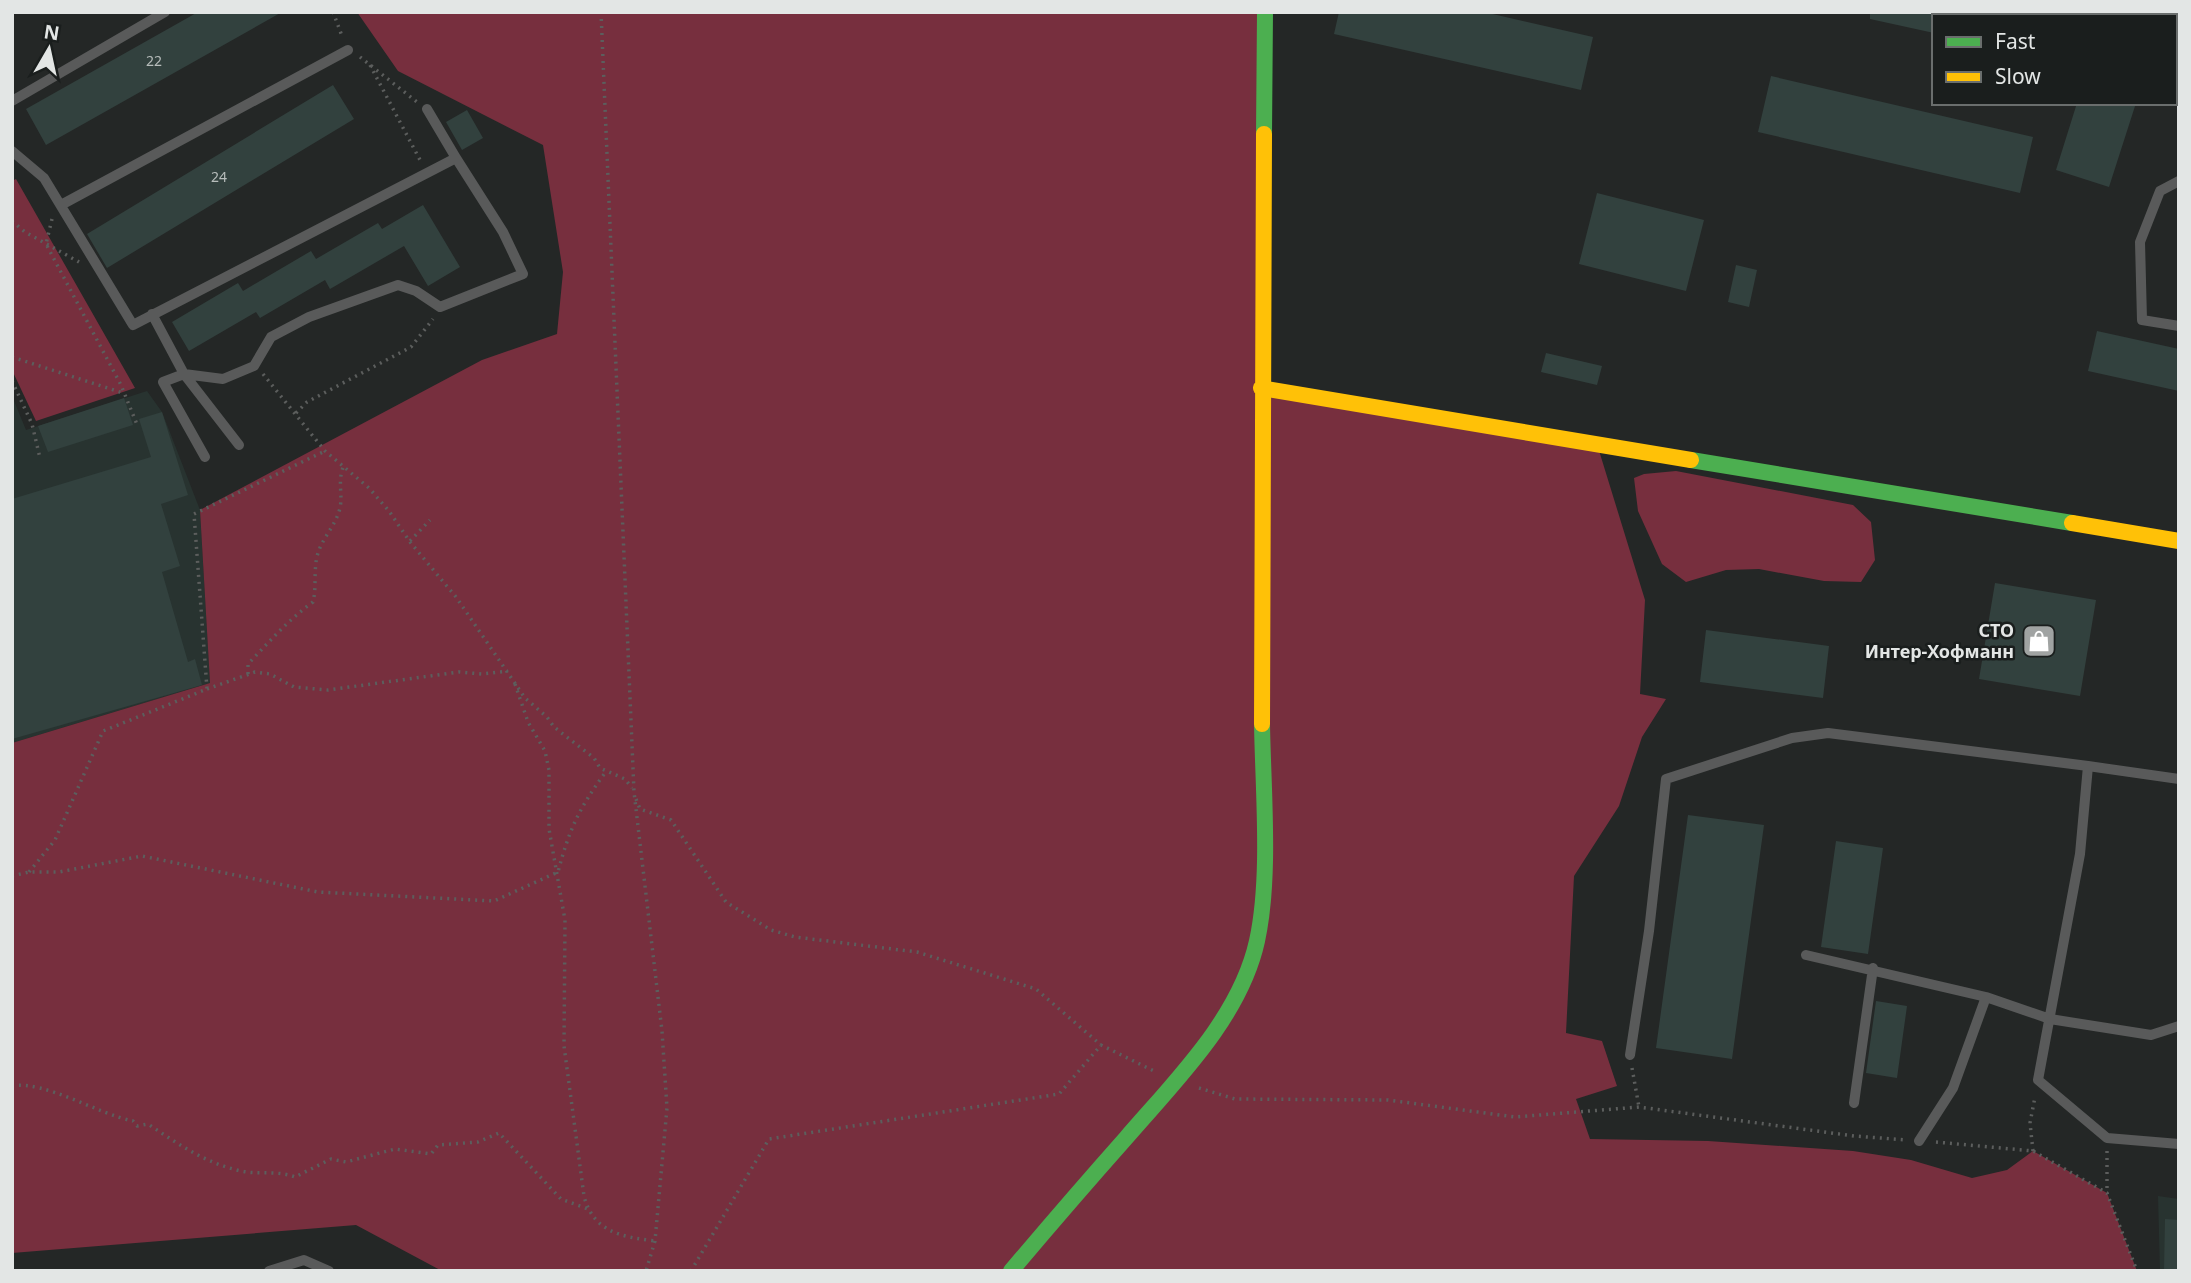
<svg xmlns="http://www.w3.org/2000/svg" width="2191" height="1283" font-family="'Noto Sans',sans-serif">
<rect width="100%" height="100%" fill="#242726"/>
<path fill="#283330" d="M147,391L162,412L200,510L210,683L12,743V396L26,430Z
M2158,1196L2179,1199V1271H2160Z"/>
<path fill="#772f3e" d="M357,12H1265L1261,388L1597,444L1645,600L1640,694L1666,699L1642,737L1619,806L1574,876L1566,1033L1602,1041L1617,1086L1576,1099L1590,1139L1708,1141L1853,1151L1911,1160L1972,1178L2007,1170L2033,1151L2107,1193L2137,1271H442L356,1225L12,1253V743L210,683L200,510L482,360L557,334L563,272L543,145L398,71Z
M16,179L135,388L36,421L12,370V181Z
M1676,471L1853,505L1871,522L1875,560L1861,582L1824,581L1759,569L1726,570L1686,582L1662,564L1638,511L1634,478L1644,474Z"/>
<path fill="#32413e" d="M198,12H282L46,145L26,109Z
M1339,12H1484L1593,37L1581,90L1334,34Z
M1870,12H1934V33L1870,19Z
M1771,76L2033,137L2020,193L1758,132Z
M333,85L354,119L107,268L87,234Z
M2077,103H2136L2109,187L2056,170Z
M467,110L483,138L462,150L446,122Z
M1597,193L1704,220L1686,291L1579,264Z
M423,205L460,267L428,286L404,246L330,289L325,280L260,318L256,312L189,351L172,322L238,283L243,291L311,251L316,259L378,223L382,229Z
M1736,265L1757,270L1749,307L1728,302Z
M2097,331L2179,349V391L2088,371Z
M1546,353L1602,366L1597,385L1541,372Z
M124,398L133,425L48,452L38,426Z
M162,412L188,495L161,504L180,566L162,572L188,662L195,659L202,685L12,739V499L151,457L139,419Z
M1995,583L2096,600L2080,696L1979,679Z
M1706,630L1829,646L1823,698L1700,682Z
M1688,815L1764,825L1732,1059L1656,1048Z
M1836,841L1883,848L1868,954L1821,947Z
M1876,1001L1907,1006L1897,1078L1866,1073Z
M2165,1219L2179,1220V1271H2164Z"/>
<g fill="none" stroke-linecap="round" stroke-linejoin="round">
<path stroke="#5c5e5d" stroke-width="3.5" stroke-dasharray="2 5" stroke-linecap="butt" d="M333,12L342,36
M601,12L634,792L662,1031L667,1108L655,1241L646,1271
M360,57L417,102
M370,65L420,160
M52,219L46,244L121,385L138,427
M12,221L25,232L79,262
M12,357L123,393
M263,374L325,451L369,488L389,511L410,542L456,597L525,698L547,717L554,727L594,758L600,768L625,779L632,788
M12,381L32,424L40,458
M296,413L307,402L411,347L433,319
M410,541L430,520
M248,674V664C269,642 288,620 313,602C317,586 313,569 318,553C323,537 336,525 340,508C343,493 337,481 344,465
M515,684L528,722L545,751L549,770V829L565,920L564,1046L584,1196C593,1232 622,1237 655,1241
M207,689L255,672L270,674L294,687L328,690L459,672L482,674L508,671
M636,799L640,809L671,820L726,902L771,930L795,937L917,952L1036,989L1101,1045
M29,872L55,840L103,731L207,689L194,514L325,451
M12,876L29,872H59L142,856L318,892L494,901L558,872C569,830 579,808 605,773
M1632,1068L1639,1107
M12,1086C44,1080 98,1114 133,1121L137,1126L148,1124C178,1144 205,1163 241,1171C259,1175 276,1170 295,1177L331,1159L346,1162L395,1149L431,1154L438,1145L478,1142L499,1133L561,1199L588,1209
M1199,1088L1235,1099L1388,1100L1515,1117L1639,1107L1854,1136L1907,1140
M1936,1142L2033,1151L2107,1193L2137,1271
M2033,1151L2030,1123L2035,1097
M2107,1151V1192
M691,1271L769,1139L1059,1094L1101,1045L1156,1072"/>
<path stroke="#595a5a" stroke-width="10" d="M12,101L165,12
M427,109L456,158
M12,151L44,178L133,325L456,158L503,232L523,274L440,307L416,291L398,285L309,317L271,337L254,366L223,379L184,374
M2179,181L2160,191L2140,242L2142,320L2179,326
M61,205L348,50
M152,314L184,374L163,382L205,457
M184,374L239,445
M2179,779L2088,766L2080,854L2038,1080L2107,1138L2179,1144
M1806,955L1986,997
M1630,1055L1649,931L1666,779L1792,738L1828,733L2088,766
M1854,1103L1873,968
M1919,1141L1953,1088L1986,997L2050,1019L2151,1035L2179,1026
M269,1271L304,1260L329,1271"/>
<path stroke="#4caf50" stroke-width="16" d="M1264,134L1265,12
M1691,460L2072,523
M1011,1271C1049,1226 1087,1182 1126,1138C1175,1081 1240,1018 1257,941C1271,877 1263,790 1262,724"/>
<path stroke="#ffc107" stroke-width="16" d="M1261,388L1691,460
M2072,523L2179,541
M1262,724L1264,134"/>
</g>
<defs>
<symbol id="shop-square" viewBox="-11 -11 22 22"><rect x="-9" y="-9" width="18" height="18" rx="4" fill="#a0a3a2" stroke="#1a1e1d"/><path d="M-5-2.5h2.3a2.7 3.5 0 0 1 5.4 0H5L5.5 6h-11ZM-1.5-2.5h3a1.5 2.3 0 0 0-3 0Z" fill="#fff"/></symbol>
</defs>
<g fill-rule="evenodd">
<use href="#shop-square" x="2020" y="622" width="38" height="38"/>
</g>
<g text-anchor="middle" stroke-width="5" stroke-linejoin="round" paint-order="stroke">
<g font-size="14" fill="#b7bdbb">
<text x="154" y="66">22</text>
<text x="219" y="182">24</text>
</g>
<g font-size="18" font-weight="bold" fill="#e3e6e5" stroke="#1a1e1d" text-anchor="end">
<text x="2014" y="637">СТО<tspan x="2014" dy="21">Интер-Хофманн</tspan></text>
</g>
</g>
<rect width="2191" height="1283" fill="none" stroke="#e3e6e5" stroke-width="28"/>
<rect x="1932" y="14" width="245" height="91" fill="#1a1e1d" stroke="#6a6e6d" stroke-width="2"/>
<rect x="1946" y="37" width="35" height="10" fill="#4caf50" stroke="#6a6e6d" stroke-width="2"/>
<text x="1995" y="49" font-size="21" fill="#e3e6e5">Fast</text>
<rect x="1946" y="72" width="35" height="10" fill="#ffc107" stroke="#6a6e6d" stroke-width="2"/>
<text x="1995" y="84" font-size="21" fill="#e3e6e5">Slow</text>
<g transform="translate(49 49) rotate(9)" stroke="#1a1e1d" stroke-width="5" paint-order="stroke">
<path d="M0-5L12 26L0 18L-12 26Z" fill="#e3e6e5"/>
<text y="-10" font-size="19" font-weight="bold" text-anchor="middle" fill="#e3e6e5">N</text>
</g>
</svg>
